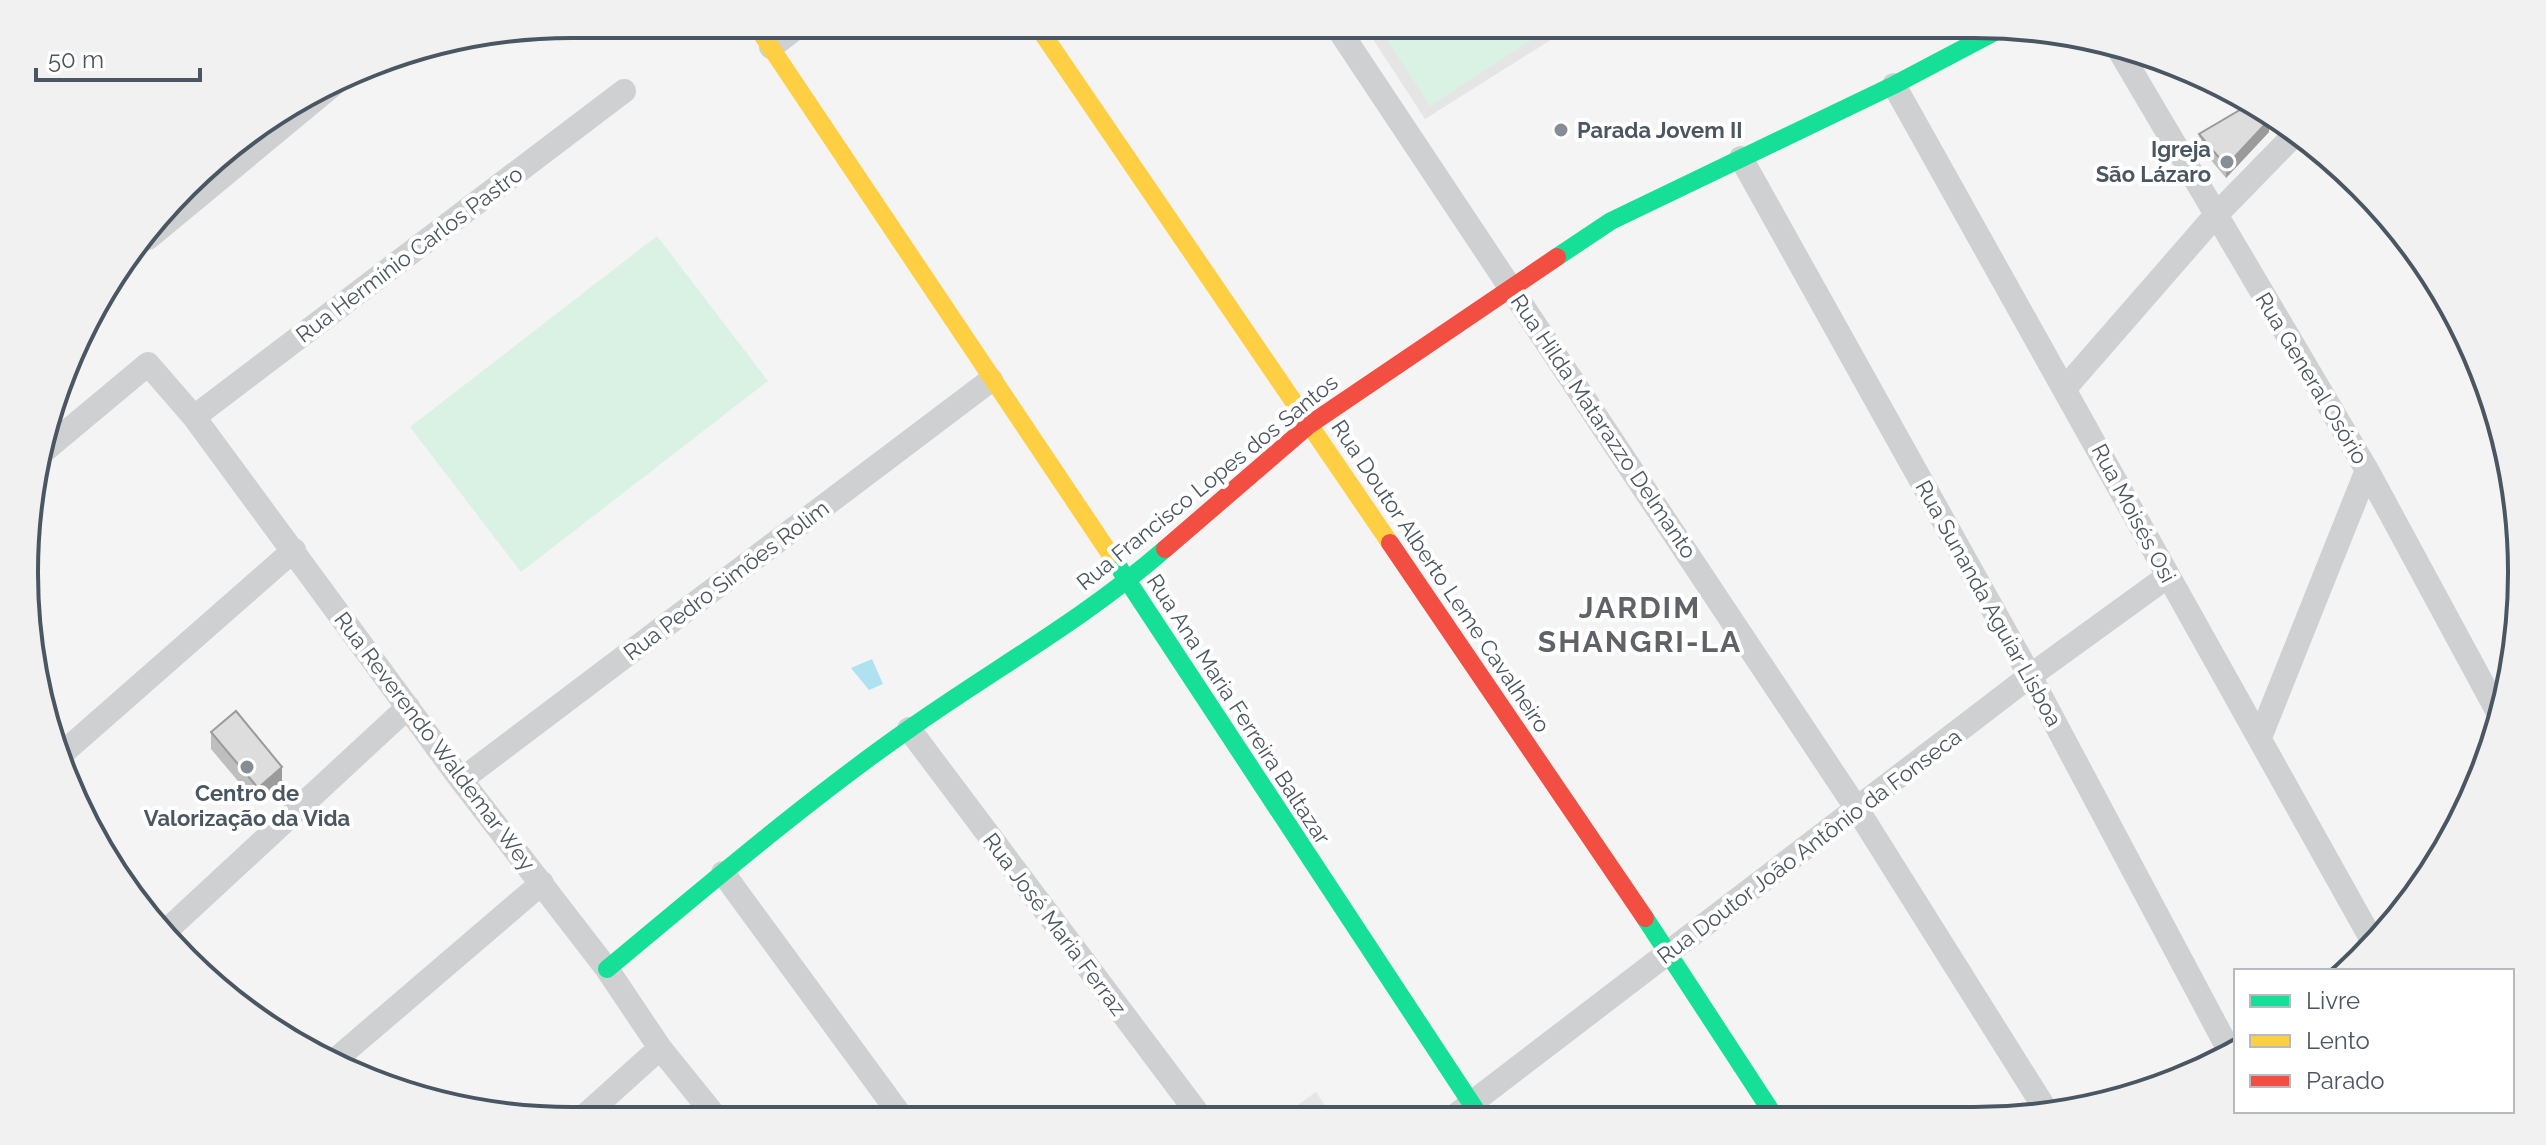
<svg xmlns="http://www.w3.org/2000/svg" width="2546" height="1145" font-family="Raleway,sans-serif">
<rect width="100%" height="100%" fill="#f4f4f4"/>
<path fill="#e6e5e6" d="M1363,24H1576L1425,119Z
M1316,1092L1334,1119H1278Z"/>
<path fill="#d9f2e3" d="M1377,24H1556L1430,106Z
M657,236L768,381L521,572L410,427Z"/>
<path fill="#aee2f0" d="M872,659L883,684L869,690L851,668Z"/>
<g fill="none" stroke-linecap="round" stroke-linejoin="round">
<path stroke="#ced0d2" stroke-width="24" d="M1335,24L1857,809L2049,1115
M2116,45L2367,470L2500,716
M771,47L801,24
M1894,85L2373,942
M1741,158L2030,676L2230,1052
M148,238L340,79
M2066,387L2215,216L2297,132
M194,417L624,91
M39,455L148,364L194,417L461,780L607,969L660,1048L719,1121
M909,729L1202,1119
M2261,735L2367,470
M57,758L294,550
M461,780L991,380
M723,873L904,1120
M166,931L408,707
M334,1061L542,883
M1452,1118L2030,676L2168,576
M579,1121L660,1048"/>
<path stroke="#16e098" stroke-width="18" d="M1557,257L1611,221L1894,85L2004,27
M1110,554L1481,1118
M1645,918L1775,1117
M607,969C706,887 806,801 912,727C996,668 1087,617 1165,549"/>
<path stroke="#ffcf43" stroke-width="18" d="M755,24L1110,554
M1036,24L1390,543"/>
<path stroke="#f24e42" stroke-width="18" d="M1390,543L1645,918
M1165,549L1309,425L1557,257"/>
</g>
<path fill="#bebebf" d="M2269,132L2226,178L2199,146V134Z
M211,732L282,785L258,805L211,749Z"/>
<path fill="#9b9b9b" d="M2269,120V132L2226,178V166Z
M282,767V785L258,805V788Z"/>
<path fill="#ddddde" stroke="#9b9b9b" stroke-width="2" d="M2250,104L2269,120L2226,166L2199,134Z
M236,711L282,767L258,788L211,732Z"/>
<g fill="#868d94" stroke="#fff" stroke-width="3">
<circle cx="1561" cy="130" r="8"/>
<circle cx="2227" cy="162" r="8"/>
<circle cx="247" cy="767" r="8"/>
</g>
<g text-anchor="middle" stroke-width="8" stroke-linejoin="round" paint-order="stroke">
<g font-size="22" font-weight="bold" fill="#4a5661" stroke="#fff" text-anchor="start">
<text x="1577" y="138">Parada Jovem II</text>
<text x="2211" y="157" text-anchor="end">Igreja<tspan x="2211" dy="25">São Lázaro</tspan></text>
<text x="247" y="801" text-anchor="middle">Centro de<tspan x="247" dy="25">Valorização da Vida</tspan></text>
</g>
<g font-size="22" fill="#4a5661" stroke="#fff">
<text transform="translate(409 254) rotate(-37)" y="8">Rua Hermínio Carlos Pastro</text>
<text transform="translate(2312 378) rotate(59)" y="8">Rua General Osório</text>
<text transform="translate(1604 426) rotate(56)" y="8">Rua Hilda Matarazzo Delmanto</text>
<text transform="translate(1207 482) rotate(-39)" y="8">Rua Francisco Lopes dos Santos</text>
<text transform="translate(2134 513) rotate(62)" y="8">Rua Moisés Osi</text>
<text transform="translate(1441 576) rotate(56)" y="8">Rua Doutor Alberto Leme Cavalheiro</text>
<text transform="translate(726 580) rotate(-37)" y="8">Rua Pedro Simões Rolim</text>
<text transform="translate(1989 603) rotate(61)" y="8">Rua Sunanda Aguiar Lisboa</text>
<text transform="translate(1239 709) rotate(57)" y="8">Rua Ana Maria Ferreira Baltazar</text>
<text transform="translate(435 741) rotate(53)" y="8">Rua Reverendo Waldemar Wey</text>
<text transform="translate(1809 846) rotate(-37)" y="8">Rua Doutor João Antônio da Fonseca</text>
<text transform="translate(1055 924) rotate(53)" y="8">Rua José Maria Ferraz</text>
</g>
<g font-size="30" font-weight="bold" letter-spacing="2" fill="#5f6368" stroke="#fff">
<text x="1640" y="618">JARDIM<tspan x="1640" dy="34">SHANGRI-LA</tspan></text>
</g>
</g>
<path d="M0 0H2546V1145H0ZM572 38H1974A534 534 0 0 1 2508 572V573A534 534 0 0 1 1974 1107H572A534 534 0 0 1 38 573V572A534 534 0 0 1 572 38Z" fill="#f1f1f2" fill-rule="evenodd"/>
<path fill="none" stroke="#4a5661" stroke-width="4" d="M572 38H1974A534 534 0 0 1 2508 572V573A534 534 0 0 1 1974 1107H572A534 534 0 0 1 38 573V572A534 534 0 0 1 572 38Z"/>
<rect x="2234" y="969" width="280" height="144" fill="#ffffff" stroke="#b7bbc0" stroke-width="2"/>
<rect x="2250" y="995" width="40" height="12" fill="#16e098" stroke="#b7bbc0" stroke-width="2"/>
<text x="2306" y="1009" font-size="24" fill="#4a5661">Livre</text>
<rect x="2250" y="1035" width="40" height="12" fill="#ffcf43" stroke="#b7bbc0" stroke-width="2"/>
<text x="2306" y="1049" font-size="24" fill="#4a5661">Lento</text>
<rect x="2250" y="1075" width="40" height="12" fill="#f24e42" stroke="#b7bbc0" stroke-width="2"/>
<text x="2306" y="1089" font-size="24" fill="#4a5661">Parado</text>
<path d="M36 68v12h164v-12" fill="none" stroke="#4a5661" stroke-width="4"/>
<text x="48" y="68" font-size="24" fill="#4a5661" stroke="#ffffff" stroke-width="6" paint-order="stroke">50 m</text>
</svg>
